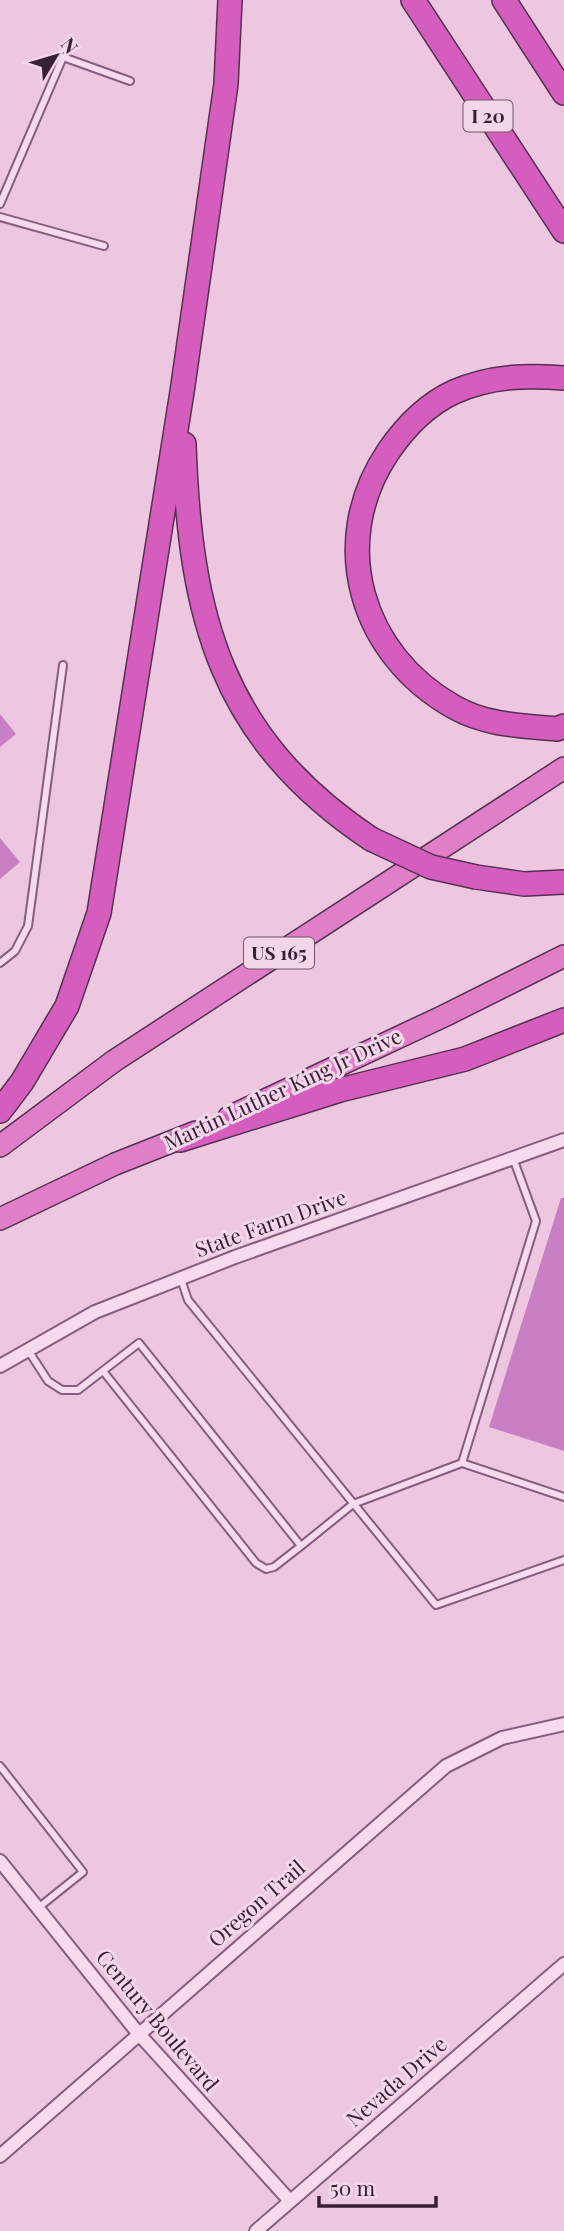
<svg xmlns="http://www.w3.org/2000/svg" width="564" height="2231" font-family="'Playfair Display',serif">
<rect width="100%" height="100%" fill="#ecc7df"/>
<path fill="#c87fc3" d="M0,714L16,734L0,747Z
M0,838L20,862L0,879Z
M561,1198H564V1451L489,1427Z"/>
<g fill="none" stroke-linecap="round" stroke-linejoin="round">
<defs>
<path id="service" d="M0,204L63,57L130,81
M0,217L104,246
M0,963L15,951L28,926L63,665
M181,1279L188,1300L436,1605L564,1560
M28,1350L48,1381L62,1390H78L139,1343L301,1546L353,1504L462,1463L564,1497
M103,1371L256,1563L266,1569L274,1567L301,1546
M462,1463L536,1221L513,1158
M0,1766L83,1872L38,1908"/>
<path id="minor" d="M0,1366L95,1312L235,1257L564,1140
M0,1861L138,2033L290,2201
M0,2156L446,1766L502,1738L564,1724
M256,2231L564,1964"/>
<path id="trunk" d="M229,1117L444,1016L564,956
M0,1146L114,1061L564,768
M0,1219L115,1164L196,1132"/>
<path id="motorway" d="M413,0L564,231
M504,0L564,93
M564,378C526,375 490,376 454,392C426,405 405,427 388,452C327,543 361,655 454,707C485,725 522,726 557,729L564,726
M184,444C190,616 220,738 371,839
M476,877L524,884L564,882
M0,1111L22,1082L67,1006L99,913L182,392L226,84L230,0
M180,1140L340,1090L465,1059L564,1020"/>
</defs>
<use href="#service" stroke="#865d7f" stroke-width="10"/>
<use href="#minor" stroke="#865d7f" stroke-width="16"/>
<use href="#trunk" stroke="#553151" stroke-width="24"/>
<use href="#motorway" stroke="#553151" stroke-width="26"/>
<use href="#service" stroke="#f7daed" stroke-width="6"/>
<use href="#minor" stroke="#f7daed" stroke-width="12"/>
<use href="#trunk" stroke="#e07fc8" stroke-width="21"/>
<use href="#motorway" stroke="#d55dbd" stroke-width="23"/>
<defs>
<path id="motorway-bridge" d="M371,839L431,867L476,877"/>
</defs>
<use href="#motorway-bridge" stroke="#553151" stroke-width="26" stroke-linecap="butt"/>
<use href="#motorway-bridge" stroke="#d55dbd" stroke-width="23"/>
</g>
<g text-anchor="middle" stroke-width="6" stroke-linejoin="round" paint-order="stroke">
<g fill="#f4d6e9" stroke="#70576b" stroke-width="2">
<rect x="463.5" y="100.5" width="49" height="31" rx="5"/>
<rect x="244" y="937.5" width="70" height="31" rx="5"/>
</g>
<g font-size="19" font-weight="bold" fill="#382035">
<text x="488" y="123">I 20</text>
<text x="279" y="960">US 165</text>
</g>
<g font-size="21" fill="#382035" stroke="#f4d6e9">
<text transform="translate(283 1090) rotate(-25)" y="7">Martin Luther King Jr Drive</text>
<text transform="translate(271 1224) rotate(-20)" y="7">State Farm Drive</text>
<text transform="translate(257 1904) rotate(-41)" y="7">Oregon Trail</text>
<text transform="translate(157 2021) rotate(50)" y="7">Century Boulevard</text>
<text transform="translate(397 2082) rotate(-41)" y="7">Nevada Drive</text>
</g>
</g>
<g transform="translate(56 56) rotate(52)" stroke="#f4d6e9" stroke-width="5" paint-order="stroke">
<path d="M0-5L12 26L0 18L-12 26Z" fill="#382035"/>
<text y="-10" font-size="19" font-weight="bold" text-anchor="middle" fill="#382035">N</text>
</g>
<path d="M319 2196v10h117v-10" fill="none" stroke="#382035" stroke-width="3.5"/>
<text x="330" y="2196" font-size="21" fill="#382035" stroke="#f4d6e9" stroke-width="5" paint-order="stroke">50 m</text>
</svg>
